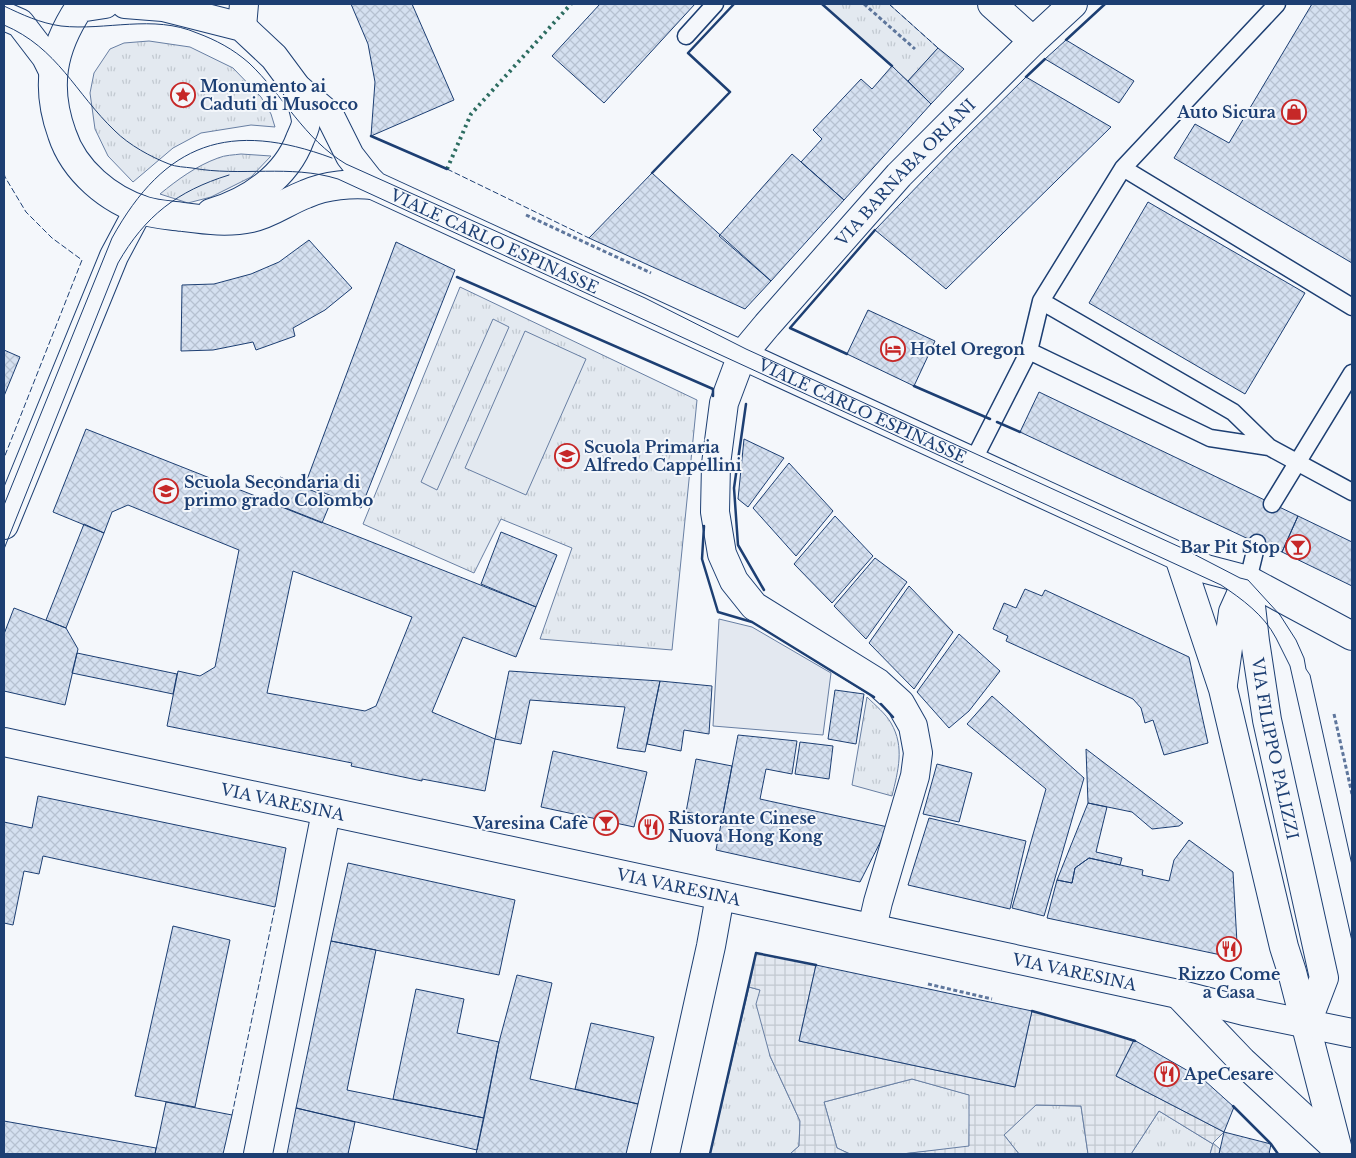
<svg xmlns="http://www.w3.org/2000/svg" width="1356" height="1158" font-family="'Libre Baskerville',serif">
<defs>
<pattern id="grass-tufts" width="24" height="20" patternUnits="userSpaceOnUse" patternTransform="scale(1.25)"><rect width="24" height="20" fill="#e3e9f0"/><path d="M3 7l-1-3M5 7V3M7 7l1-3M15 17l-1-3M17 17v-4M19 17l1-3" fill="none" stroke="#c2c9d1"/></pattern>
<pattern id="plaza-grid" width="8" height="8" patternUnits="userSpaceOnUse" patternTransform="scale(1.25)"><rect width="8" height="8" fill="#e3e8f0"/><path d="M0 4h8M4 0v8" fill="none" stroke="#c2c8d1"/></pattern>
<pattern id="building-cross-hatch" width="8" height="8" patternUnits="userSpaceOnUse" patternTransform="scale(1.25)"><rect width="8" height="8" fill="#d5e0f0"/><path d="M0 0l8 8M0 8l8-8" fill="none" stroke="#b6c1d1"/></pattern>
</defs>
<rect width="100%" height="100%" fill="#f4f7fb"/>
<path fill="url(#grass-tufts)" stroke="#687fa3" d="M822,4H889L938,48L908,81Z
M149,41L190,47L233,68L261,97L271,114L275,127L251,125L201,133L173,148L133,182L108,156L95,129L90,93L94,73L110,49L124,43Z
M241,154L271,156L251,177L211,197L188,203L160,194C177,180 196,166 218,158C225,155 234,155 241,154Z
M460,287L697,400L672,650L540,639L572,548L501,519L474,573L363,524Z
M867,697C875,705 886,714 891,723C905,747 898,771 892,796L852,785Z
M749,987L760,990L770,1056L800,1121L799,1146L790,1154H710Z
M912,1079L970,1095L969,1147L902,1154H850L837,1148L824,1102Z
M1035,1105L1081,1106L1088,1154H1019L1004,1135Z
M1159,1111L1213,1144L1210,1154H1131Z"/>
<path fill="#e3e9f0" stroke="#687fa3" d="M493,319L509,327L437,490L421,482Z
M525,331L586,359L526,495L465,468Z"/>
<path fill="#e3e8f0" stroke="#687fa3" d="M719,619L752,627L831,673L823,735L713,726Z"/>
<path fill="url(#plaza-grid)" stroke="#687fa3" d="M756,953L816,965L799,1041L1015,1087L1032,1011L1134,1040L1116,1076L1224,1132L1213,1143L1220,1149L1219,1154H1210L1213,1144L1159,1111L1131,1154H1088L1081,1106L1036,1105L1004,1135L1019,1154H902L969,1146V1095L912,1079L824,1102L837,1148L850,1154H790L799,1146L800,1121L770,1056L756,1004L760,990L749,987Z"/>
<path fill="url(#building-cross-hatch)" stroke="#1d3f73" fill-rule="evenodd" d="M351,4H412L454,100L371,136L375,82L368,44Z
M600,4H695L604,103L552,56Z
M1312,4H1352V263L1174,158L1195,124L1229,143Z
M1066,40L1134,81L1119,103L1045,59Z
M938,48L964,69L931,104L908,81Z
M892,66L931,104L844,200L801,162L822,139L813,130L861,79L872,89Z
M1026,77L1111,127L946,289L875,230L957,145Z
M792,154L844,200L771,281L719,236Z
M652,173L771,281L745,309L589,238Z
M1148,202L1305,293L1245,394L1089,303Z
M309,240L352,288L325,310L293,328L295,336L256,350L253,342L213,350L181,351L182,285L214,284L251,274L279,262Z
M396,242L455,270L361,508L305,485Z
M868,310L935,341L914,386L847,354Z
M4,350L20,357L4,396Z
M1039,392L1298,516L1282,552L1257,543L1020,432Z
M86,429L536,607L516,657L463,637L432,712L495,739L485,791L422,779V781L351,766L352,763L167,726L178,671L200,676L215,667L239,550L128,505L112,512L104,533L53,512ZM293,571L412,617L376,706L365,711L267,693Z
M744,439L784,458L748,507L738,499Z
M789,463L833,511L796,556L753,508Z
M280,477L332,499L322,523L269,502Z
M835,516L873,556L832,603L794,564Z
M1298,516L1352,542V586L1282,552Z
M84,524L104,533L66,628L46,620Z
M501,532L557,555L536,607L481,584Z
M875,558L907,582L866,639L834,606Z
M909,586L953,632L914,689L869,643Z
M1025,589L1042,596L1045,590L1189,657L1208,743L1164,755L1153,720L1145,723L1141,708L1133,699L1006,641L1008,636L993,629L1004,603L1016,608Z
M14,608L66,628L78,649L65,705L4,691V634Z
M959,634L1000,671L969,711L949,728L917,692Z
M77,653L177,674L173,694L72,673Z
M509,671L660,681L645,752L617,748L625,707L530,700L521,744L495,739Z
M660,681L712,686L709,734L684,730L681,751L647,744Z
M835,690L864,694L856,744L828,739Z
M992,696L1084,778L1044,916L1012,908L1046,789L967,724Z
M738,735L797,741L792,774L766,769L760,799L888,827L860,882L716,850Z
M800,742L833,746L829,779L795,774Z
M1086,749L1183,823L1179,826L1152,829L1132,812L1088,803Z
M553,751L647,772L634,827L541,807Z
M696,759L732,766L722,819L686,812Z
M937,764L972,773L959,822L923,814Z
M38,796L286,848L275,907L43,856L39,874L24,871L13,925L4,923V822L32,828Z
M1088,803L1107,807L1096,852L1122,858L1120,865L1089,858L1075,868L1072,883L1057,880Z
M929,818L1026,841L1010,909L908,885Z
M1189,840L1233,872L1237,943L1221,955L1047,918L1057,880L1072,883L1075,868L1089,858L1143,870L1142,875L1169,881L1174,860Z
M348,863L515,900L499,975L331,941Z
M173,926L230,940L195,1107L135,1096Z
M331,941L376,950L347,1090L484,1118L477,1150L296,1108Z
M816,965L1032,1011L1015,1087L799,1041Z
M517,975L552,983L530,1079L638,1104L626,1154H476L499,1042Z
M416,989L464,999L457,1033L499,1042L484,1118L393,1099Z
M591,1023L654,1037L638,1104L575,1089Z
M1134,1040L1204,1080L1234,1107L1224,1132L1116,1076Z
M166,1102L232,1115L223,1154H155Z
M296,1108L355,1122L348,1154H287Z
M4,1121L156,1148L155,1154H4Z
M1224,1132L1271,1144L1269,1154H1219Z"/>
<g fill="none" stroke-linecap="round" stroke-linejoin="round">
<defs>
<path id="lane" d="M1277,4L1123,168L1041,301L1233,412L1269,447L1352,492
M686,36L715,4
M1123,168L1352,307
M1041,301L1029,351L1210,438L1269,447
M973,461L1029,351
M1272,504L1352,373
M1248,580L1257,543"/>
<g id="street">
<path d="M992,4L1033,41"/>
<path d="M242,27L244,4"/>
<path d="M4,525L114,256L139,209"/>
<path d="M1248,580L1352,636"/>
<path id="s1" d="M4,742L1178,994L1244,1011L1352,1033"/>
<path id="s2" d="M872,928L878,902L915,776L918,753L913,726L900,703L878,683L754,606L734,581L722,554L715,512L716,464L724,403L742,355L767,325L899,175L1033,41L1073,4"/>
<path d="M1178,994L1242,1061L1335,1147"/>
<path d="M258,1154L326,812"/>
<path d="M665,1154L711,946L720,896"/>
</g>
<g id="secondary">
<path d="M105,4L79,8C52,49 45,87 62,134C74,171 109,200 145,211C158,215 170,215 183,217C206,220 228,223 251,218C271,214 287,201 306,194C326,185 352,183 373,185"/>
<path id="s3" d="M125,4L163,7L242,27L274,57L297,88L330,116L350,156L368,179L375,186L1206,569L1248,580"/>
<path d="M4,16L20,23L46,57L53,71"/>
<path d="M211,213C249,202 286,177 300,139C302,134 306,127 306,121C305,111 300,98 297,88"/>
<path d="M1179,557L1223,689L1284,947L1292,972L1339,1154"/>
<path id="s4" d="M1248,580L1255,641L1267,720L1324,978L1306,1025"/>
<path d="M1223,684L1233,612L1246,583"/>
</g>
</defs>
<use href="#lane" stroke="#1d3f73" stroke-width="19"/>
<use href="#street" stroke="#1d3f73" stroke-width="30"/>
<use href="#secondary" stroke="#1d3f73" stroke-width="30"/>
<path stroke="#5e769c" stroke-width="3" stroke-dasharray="4 2.5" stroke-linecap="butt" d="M864,4L915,49
M526,215L651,273
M1334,714L1352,794
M928,984L992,999"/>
<use href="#lane" stroke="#f4f7fb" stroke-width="16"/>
<use href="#street" stroke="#f4f7fb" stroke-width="28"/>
<use href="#secondary" stroke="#f4f7fb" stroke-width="28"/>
<path stroke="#1d3f73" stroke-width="1" d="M4,6C23,15 40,23 61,26C106,31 153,14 197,33C216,40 233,49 249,63C283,95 304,139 346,164L645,298L746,349L1182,548L1240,578L1248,580L1280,615L1296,640L1304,658L1306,669L1310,675L1352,865
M4,25C58,48 75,93 115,131C129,145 151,157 169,164C176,167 185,167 192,168C241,177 290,164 338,179L1221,585C1242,599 1264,615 1276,638C1281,647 1285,657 1290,666L1352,941
M4,505L112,238C165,142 230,120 332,158
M4,549L118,263C145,216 177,191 229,175"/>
<path stroke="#2c6c60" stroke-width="4" stroke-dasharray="2.5 4" stroke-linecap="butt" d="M447,169L471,114L571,4"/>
<path stroke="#1d3f73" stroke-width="1" stroke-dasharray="6 2.5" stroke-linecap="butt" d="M889,4L938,48
M447,169L589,238
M4,173L5,177L26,212L52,238L82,260L4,458
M232,1115L275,907"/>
<path stroke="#1d3f73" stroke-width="2.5" d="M822,4L892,66
M1066,40L1105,4
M1026,77L1045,59
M371,136L447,169
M652,173L730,92L688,53L734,4
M457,277L713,389V396
M847,354L790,328L875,230
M914,386L990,419
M746,404L734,488L738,545L764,590
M997,422L1020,432
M704,526L702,559L718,612L752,622L874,697
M881,704L893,717
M1032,1011L1103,1031L1135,1041
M1233,1106L1271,1144L1278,1154
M710,1154L756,953L816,965"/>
</g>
<defs>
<symbol id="sight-ring" viewBox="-11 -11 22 22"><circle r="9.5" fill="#f4f7fb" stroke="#c62828" stroke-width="1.5"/><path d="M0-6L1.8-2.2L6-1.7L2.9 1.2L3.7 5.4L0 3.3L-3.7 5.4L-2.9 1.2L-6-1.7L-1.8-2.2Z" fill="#c62828"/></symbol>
<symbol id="shop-ring" viewBox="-11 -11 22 22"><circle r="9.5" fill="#f4f7fb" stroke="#c62828" stroke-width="1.5"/><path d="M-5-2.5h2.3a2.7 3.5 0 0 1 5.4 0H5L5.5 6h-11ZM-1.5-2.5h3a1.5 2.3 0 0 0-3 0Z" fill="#c62828"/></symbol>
<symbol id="hotel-ring" viewBox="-11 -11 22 22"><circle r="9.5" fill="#f4f7fb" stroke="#c62828" stroke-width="1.5"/><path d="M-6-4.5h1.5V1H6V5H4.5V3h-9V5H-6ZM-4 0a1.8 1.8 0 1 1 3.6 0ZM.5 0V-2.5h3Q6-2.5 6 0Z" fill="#c62828"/></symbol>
<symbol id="school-ring" viewBox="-11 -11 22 22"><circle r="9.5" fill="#f4f7fb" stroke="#c62828" stroke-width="1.5"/><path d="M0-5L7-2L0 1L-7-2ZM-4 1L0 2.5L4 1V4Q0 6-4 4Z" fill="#c62828"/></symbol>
<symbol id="bar-ring" viewBox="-11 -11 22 22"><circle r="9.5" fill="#f4f7fb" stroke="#c62828" stroke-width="1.5"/><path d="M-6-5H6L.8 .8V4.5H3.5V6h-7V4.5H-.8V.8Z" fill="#c62828"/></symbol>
<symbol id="restaurant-ring" viewBox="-11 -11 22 22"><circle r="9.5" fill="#f4f7fb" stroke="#c62828" stroke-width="1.5"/><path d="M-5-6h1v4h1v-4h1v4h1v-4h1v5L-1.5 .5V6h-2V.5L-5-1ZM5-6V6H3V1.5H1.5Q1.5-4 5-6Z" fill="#c62828"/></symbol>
</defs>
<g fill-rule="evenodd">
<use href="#sight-ring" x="169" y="81" width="28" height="28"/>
<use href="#shop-ring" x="1280" y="98" width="28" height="28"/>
<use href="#hotel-ring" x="879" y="335" width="28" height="28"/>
<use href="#school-ring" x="553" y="442" width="28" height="28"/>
<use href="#school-ring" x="152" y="477" width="28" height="28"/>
<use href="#bar-ring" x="1284" y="533" width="28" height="28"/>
<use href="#bar-ring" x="592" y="809" width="28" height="28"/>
<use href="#restaurant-ring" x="637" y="813" width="28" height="28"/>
<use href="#restaurant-ring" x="1215" y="935" width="28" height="28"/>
<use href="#restaurant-ring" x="1153" y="1060" width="28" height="28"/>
</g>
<g text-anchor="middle" stroke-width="4" stroke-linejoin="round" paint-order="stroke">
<g font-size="16" font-weight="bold" fill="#1d3f73" stroke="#f4f7fb" text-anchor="start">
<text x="200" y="92">Monumento ai<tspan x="200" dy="18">Caduti di Musocco</tspan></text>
<text x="1276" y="118" text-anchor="end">Auto Sicura</text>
<text x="910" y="355">Hotel Oregon</text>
<text x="584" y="453">Scuola Primaria<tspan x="584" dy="18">Alfredo Cappellini</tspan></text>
<text x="184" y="488">Scuola Secondaria di<tspan x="184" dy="18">primo grado Colombo</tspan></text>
<text x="1280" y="553" text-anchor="end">Bar Pit Stop</text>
<text x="668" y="824">Ristorante Cinese<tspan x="668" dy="18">Nuova Hong Kong</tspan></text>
<text x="588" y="829" text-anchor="end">Varesina Cafè</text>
<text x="1229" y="980" text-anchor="middle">Rizzo Come<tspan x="1229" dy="18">a Casa</tspan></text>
<text x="1184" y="1080">ApeCesare</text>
</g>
<g font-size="16" fill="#1d3f73" stroke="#f4f7fb">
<text dy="6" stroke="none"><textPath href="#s2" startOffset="921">VIA BARNABA ORIANI</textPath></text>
<text dy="6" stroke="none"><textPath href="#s3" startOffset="461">VIALE CARLO ESPINASSE</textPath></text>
<text dy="6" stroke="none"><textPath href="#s3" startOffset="866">VIALE CARLO ESPINASSE</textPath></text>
<text dy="6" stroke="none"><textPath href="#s4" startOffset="171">VIA FILIPPO PALIZZI</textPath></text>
<text dy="6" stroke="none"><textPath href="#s1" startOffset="285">VIA VARESINA</textPath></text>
<text dy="6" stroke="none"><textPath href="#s1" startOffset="690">VIA VARESINA</textPath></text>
<text dy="6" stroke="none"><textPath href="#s1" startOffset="1095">VIA VARESINA</textPath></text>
</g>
</g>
<rect width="1356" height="1158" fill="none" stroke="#1d3f73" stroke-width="10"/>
</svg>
